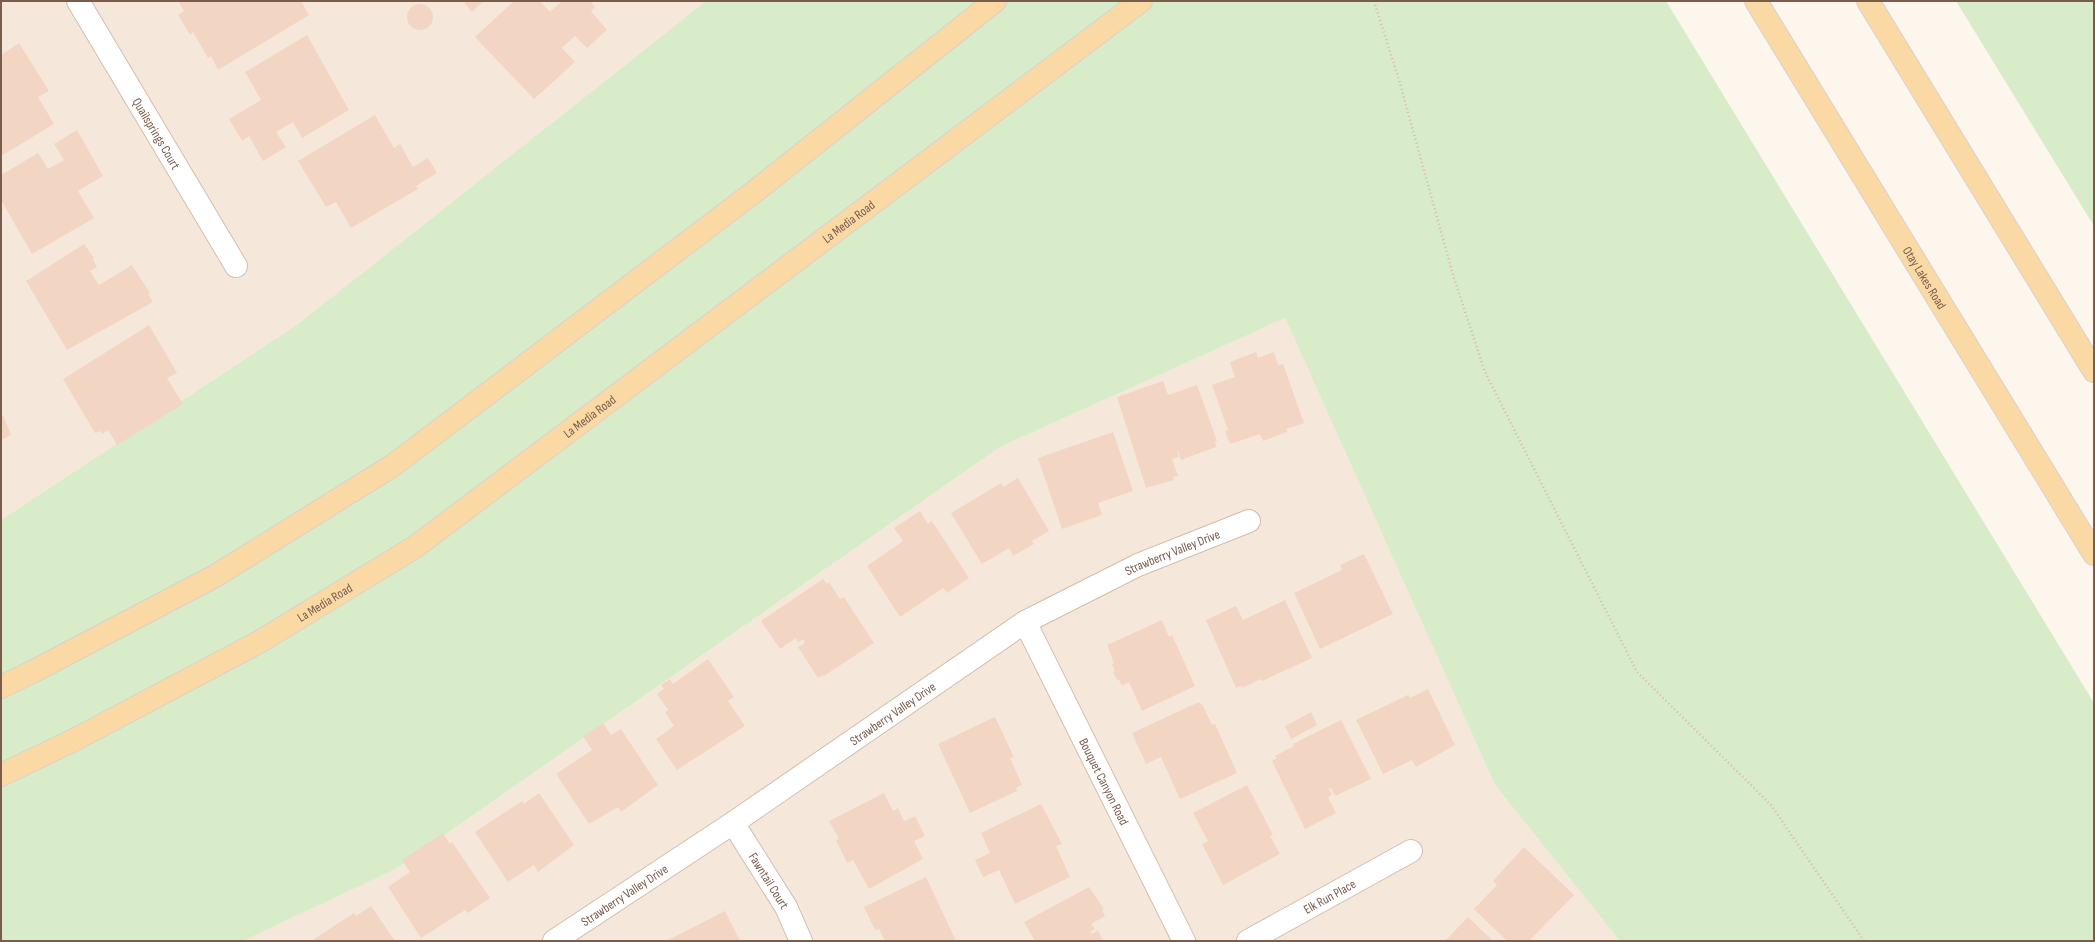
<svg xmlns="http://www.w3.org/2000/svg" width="2095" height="942" font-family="'Sofia Sans Condensed',sans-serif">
<rect width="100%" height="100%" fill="#fdf6ec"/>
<path fill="#f5e8da" d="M1,1H706L298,324L1,520Z
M1285,318L1495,785L1620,941H243L396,869L1000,447Z"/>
<path fill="#d8ecc9" d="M706,1H1666L2094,703V941H1620L1495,785L1285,318L1000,447L396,869L243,941H1V520L298,324Z
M1956,1H2094V226Z"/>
<path fill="#f3d5c3" d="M178,1H301L309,15L218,70L211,56L208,58L193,32L190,35L178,15L184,11Z
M463,1H484L472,12Z
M514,1H540L550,12L562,1H590L595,7L591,11L607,30L587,48L575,36L562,48L575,62L534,99L475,37Z
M407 17a13 13 0 1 1 26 0a13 13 0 1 1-26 0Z
M307,35L349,110L302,138L293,122L276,132L286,147L263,161L249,136L242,141L229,119L261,100L245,72Z
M19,43L49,91L38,97L54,124L1,156V55Z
M375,115L394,148L400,144L413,167L428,158L437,173L416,186L418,189L351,228L336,202L326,207L298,161Z
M77,130L103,176L78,191L94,218L32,254L1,200V175L38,153L48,169L64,160L54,144Z
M84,244L94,258L93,259L97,267L90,271L99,285L132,265L150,293L148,294L153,302L67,350L26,281Z
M149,325L177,373L167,378L183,404L117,445L108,430L102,434L100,431L95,433L63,379Z
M1256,352L1258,358L1274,352L1278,365L1283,364L1304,423L1286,429L1287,432L1263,441L1260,434L1230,444L1225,431L1228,430L1212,385L1235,377L1230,362Z
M1163,381L1168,395L1197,385L1217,441L1215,442L1216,447L1181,460L1178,451L1177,452L1179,457L1172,459L1178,476L1173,477L1174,480L1146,488L1117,397Z
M3,415L11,435L1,440V416Z
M1113,432L1133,491L1098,503L1102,515L1062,529L1038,458Z
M1018,478L1049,531L1032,541L1034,544L1013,556L1009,548L982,564L951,513L1001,483L1003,487Z
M920,511L928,524L932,521L969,578L947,593L943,588L900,617L867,566L903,541L894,528Z
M1364,554L1393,614L1320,649L1294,593L1342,570L1340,565Z
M823,579L827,584L829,582L840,599L844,597L874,643L824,676L823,675L818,678L798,647L804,644V639L798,642L796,638L780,649L761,621Z
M1285,600L1312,658L1262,681L1261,679L1242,688L1241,686L1236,688L1206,620L1236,606L1243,620Z
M1162,620L1169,637L1172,635L1195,686L1142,711L1129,682L1122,686L1119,680H1117L1113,672L1115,671L1112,664L1114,663L1107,645Z
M708,659L734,697L728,701L745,726L677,770L656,739L674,726L665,712L668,710L657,694L664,689L661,685L670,679L673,684Z
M1428,689L1455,745L1416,767L1412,760L1383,774L1356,720L1408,695L1410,698Z
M1199,702L1203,706L1212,725L1215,724L1237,773L1180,799L1161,757L1146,764L1132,733Z
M1311,712L1317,725L1291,739L1285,726Z
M995,717L1014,757L1010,758L1022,785L1016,788L1017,791L970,813L938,744Z
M1341,720L1371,779L1335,796L1331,788L1329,789L1332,795L1328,797L1336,813L1305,829L1272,761L1277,758L1275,756L1294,746L1293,744Z
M603,723L611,735L621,729L658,785L621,812L618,807L589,824L556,774L592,750L583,736Z
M1247,785L1273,835L1270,836L1280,854L1223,885L1202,844L1208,841L1193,813Z
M539,793L574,845L538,872L534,865L508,882L475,832L522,801L524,804Z
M884,793L893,811L898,808L904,821L915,816L925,836L914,841L923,859L869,889L853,860L847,863L836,840L839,839L829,821Z
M1041,804L1062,844L1056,846L1070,877L1015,904L999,870L983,877L975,860L990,853L981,833Z
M443,833L450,844L452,842L490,898L468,913L465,910L421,938L388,887L410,872L402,860Z
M1524,847L1574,895L1529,941H1507L1474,909L1497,885L1493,881Z
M926,877L956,941H885L879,929L875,930L864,907Z
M1089,887L1104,909L1102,910L1105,916L1091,924L1095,929L1090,932L1092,934L1098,930L1103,941H1035L1024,922Z
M371,906L395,941H311L354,913L356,916Z
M725,911L740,941H666Z
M1468,917L1493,941H1445Z"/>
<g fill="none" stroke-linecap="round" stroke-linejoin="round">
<defs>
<g id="minor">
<path id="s1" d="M78,1L236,266"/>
<path id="s2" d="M1025,622L1184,941"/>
<path id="s3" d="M733,823L786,907L801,941"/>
<path id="s4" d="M554,941L733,823L1025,622L1138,565L1249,521"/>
<path id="s5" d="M1248,941L1411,851"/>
</g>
<g id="major">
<path id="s6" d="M1756,1L2094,554"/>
<path d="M1868,1L2094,371"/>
<path d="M1,687L34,671L215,576L392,466L754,192L995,1"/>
<path id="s7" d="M1,775L74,740L259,642L415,547L1141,1"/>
</g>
</defs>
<use href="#minor" stroke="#d1beb0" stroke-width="24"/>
<use href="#major" stroke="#dad1cd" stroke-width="24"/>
<path stroke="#d9b8a5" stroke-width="2.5" stroke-dasharray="1 3" stroke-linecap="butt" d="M1374,1L1399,80L1453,275L1485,372L1637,672L1771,805L1864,941"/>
<use href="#minor" stroke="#fff" stroke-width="22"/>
<use href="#major" stroke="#fbd9a5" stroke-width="22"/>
</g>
<g text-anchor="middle" stroke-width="3.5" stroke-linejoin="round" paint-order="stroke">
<g font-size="13" fill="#7a5c4d" stroke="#fffaf3">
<text dy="5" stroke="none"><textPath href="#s1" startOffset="154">Quailsprings Court</textPath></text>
<text dy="5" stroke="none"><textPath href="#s7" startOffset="1015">La Media Road</textPath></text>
<text dy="5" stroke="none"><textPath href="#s6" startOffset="324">Otay Lakes Road</textPath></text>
<text dy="5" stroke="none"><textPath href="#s7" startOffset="691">La Media Road</textPath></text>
<text dy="5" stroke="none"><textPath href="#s4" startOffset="732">Strawberry Valley Drive</textPath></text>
<text dy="5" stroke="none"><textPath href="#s7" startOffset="367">La Media Road</textPath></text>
<text dy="5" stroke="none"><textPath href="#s4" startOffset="408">Strawberry Valley Drive</textPath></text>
<text dy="5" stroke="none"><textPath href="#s2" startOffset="178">Bouquet Canyon Road</textPath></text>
<text dy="5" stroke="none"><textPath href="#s3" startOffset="68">Fawntail Court</textPath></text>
<text dy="5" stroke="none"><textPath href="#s4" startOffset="84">Strawberry Valley Drive</textPath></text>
<text dy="5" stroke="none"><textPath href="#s5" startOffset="93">Elk Run Place</textPath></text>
</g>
</g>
<rect width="2095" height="942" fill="none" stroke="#7a5c4d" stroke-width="4"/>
</svg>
